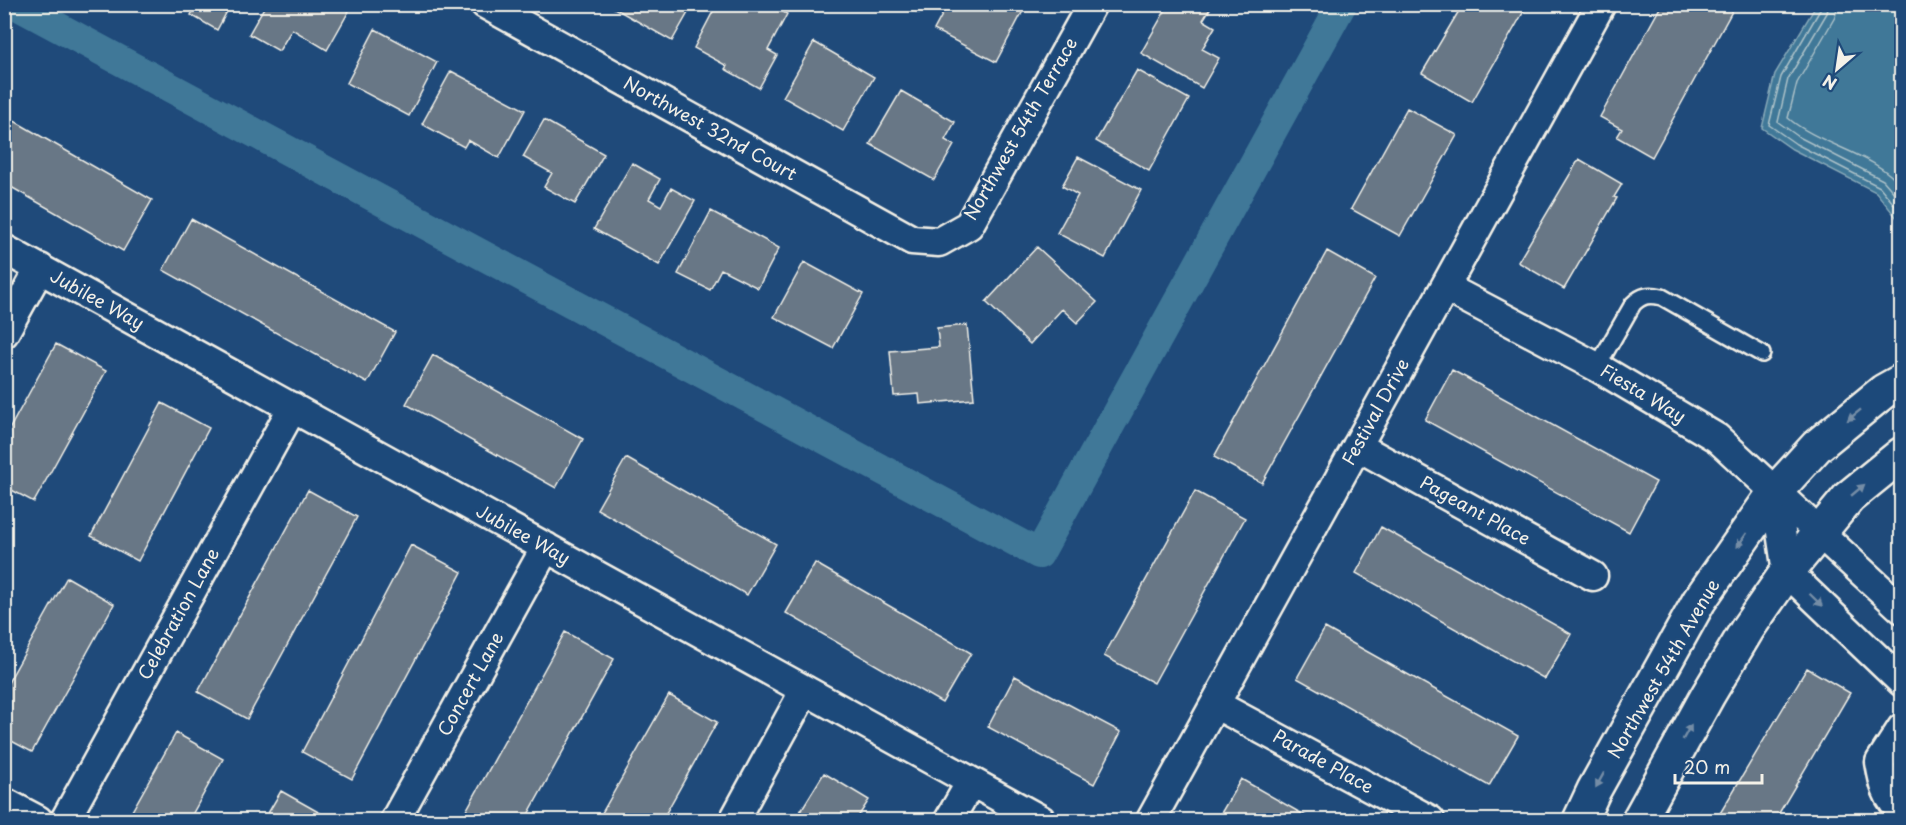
<svg xmlns="http://www.w3.org/2000/svg" width="1906" height="825" font-family="'Playpen Sans',sans-serif">
<rect width="100%" height="100%" fill="#1f4a7a"/>
<filter id="ink" filterUnits="userSpaceOnUse"><feTurbulence type="fractalNoise" baseFrequency=".0167" numOctaves="2"/><feDisplacementMap in="SourceGraphic" scale="12" xChannelSelector="R" yChannelSelector="G"/><feConvolveMatrix kernelMatrix="1 2 1 2 8 2 1 2 1" color-interpolation-filters="sRGB"/></filter>
<g filter="url(#ink)">
<path fill="#3f7898" stroke="#87a8b8" stroke-width="1.5" d="M1817,4L1901,5V223L1876,192L1792,149L1762,128L1775,74Z"/>
<g fill="none" stroke-linecap="round" stroke-linejoin="round">
<path stroke="#acc1c8" stroke-width="1.5" d="M1821,4L1820,10L1781,77L1769,125L1796,144L1880,187L1902,214
M1829,4L1827,13L1788,79L1778,122L1799,137L1883,180L1902,202
M1838,4L1835,17L1797,83L1788,118C1821,146 1875,153 1902,187"/>
<path stroke="#3f7898" stroke-width="30" d="M15,4L1039,554L1342,4"/>
</g>
<path fill="#677786" stroke="#f4f1e8" stroke-width="1.5" d="M197,4H231L217,30L191,15Z
M266,4H337L349,11L327,50L292,29L279,51L249,34Z
M607,4H693L672,41Z
M717,4H769L787,14L768,50L777,55L759,88L725,69L727,66L694,48Z
M901,4H924L919,13Z
M948,4H1015L1024,9L996,62L934,30Z
M1169,4H1213L1203,20L1215,27L1202,49L1219,58L1202,88L1141,53Z
M1463,4H1528L1472,102L1422,73Z
M1662,4H1736L1652,157L1617,137L1622,129L1600,117Z
M375,29L437,62L409,116L347,83Z
M814,42L874,77L843,131L783,97Z
M1137,70L1189,99L1149,171L1096,141Z
M451,71L525,110L499,158L468,140L464,147L422,124Z
M901,91L955,122L945,140L954,145L934,180L870,144Z
M1407,108L1457,135L1400,236L1351,209Z
M4,115L152,200L123,251L4,183Z
M544,120L604,154L575,204L544,187L552,173L523,157Z
M1078,157L1141,190L1105,258L1057,233L1078,195L1062,186Z
M1579,159L1622,184L1614,197L1617,198L1564,289L1518,262Z
M632,163L660,179L649,199L661,206L671,188L695,201L659,265L594,229Z
M711,211L779,248L758,288L721,269L710,290L678,274Z
M191,219L395,332L367,383L163,270Z
M1037,247L1097,302L1077,323L1062,309L1030,344L986,302Z
M1327,251L1375,278L1262,483L1214,457Z
M804,262L863,294L833,348L774,317Z
M967,325L974,399L920,404L919,394L894,396L890,351L939,347L937,328Z
M56,344L106,371L34,502L4,486V439Z
M433,355L583,439L556,488L406,404Z
M1452,370L1656,482L1629,532L1425,420Z
M162,403L209,428L138,561L91,536Z
M626,458L776,544L747,595L597,509Z
M308,490L357,517L247,719L198,692Z
M1195,491L1245,518L1154,683L1104,656Z
M1381,527L1571,634L1545,679L1356,573Z
M411,545L462,572L352,779L302,752Z
M815,563L971,653L942,703L786,613Z
M67,577L114,604L32,752L4,737V690Z
M1325,628L1518,736L1489,786L1297,678Z
M565,632L614,659L525,820H461Z
M1807,668L1850,693L1775,820H1716Z
M1015,676L1121,732L1094,784L988,727Z
M669,695L717,722L662,820H598Z
M176,733L223,759L189,820H127Z
M824,773L869,800L856,820H795Z
M1241,779L1313,820H1217Z
M281,791L329,818L327,820H264Z"/>
<g fill="none" stroke-linecap="round" stroke-linejoin="round">
<defs>
<path id="service" d="M1597,367L1633,304C1642,295 1649,294 1662,297L1762,354"/>
<path id="minor" d="M485,4L912,240L939,242L969,225L1092,4
M4,249L1041,820
M1445,287L1597,367L1717,438L1902,609
M4,333L40,268
M1357,446L1593,576
M1775,492L1787,572L1902,682
M1215,704L1430,820
M1902,728L1880,762C1883,779 1886,800 1902,810
M4,802L38,820
M65,820L293,407
M395,820L546,547
M734,820L805,690
M949,820L971,782
M1151,820L1601,4"/>
<path id="tertiary" d="M1580,820L1594,790L1699,601L1775,492L1817,446L1884,391L1902,381
M1639,820L1708,695L1748,628L1787,572L1849,497L1902,454"/>
</defs>
<use href="#service" stroke="#f4f1e8" stroke-width="20"/>
<use href="#minor" stroke="#f4f1e8" stroke-width="33"/>
<use href="#tertiary" stroke="#f4f1e8" stroke-width="38"/>
<use href="#service" stroke="#1f4a7a" stroke-width="15"/>
<use href="#minor" stroke="#1f4a7a" stroke-width="28"/>
<use href="#tertiary" stroke="#1f4a7a" stroke-width="33"/>
</g>
<defs><path id="oneway-solid" d="M-6-.8H1V-3.2L6.5 0L1 3.2V.8H-6Z" transform="scale(1.5)"/></defs>
<g fill="#748da6">
<use href="#oneway-solid" transform="translate(1854 415) rotate(141)"/>
<use href="#oneway-solid" transform="translate(1858 490) rotate(-40)"/>
<use href="#oneway-solid" transform="translate(1742 540) rotate(125)"/>
<use href="#oneway-solid" transform="translate(1816 600) rotate(44)"/>
<use href="#oneway-solid" transform="translate(1687 732) rotate(-61)"/>
<use href="#oneway-solid" transform="translate(1600 780) rotate(119)"/>
</g>
</g>
<g text-anchor="middle" stroke-width="5" stroke-linejoin="round" paint-order="stroke">
<g font-size="18" fill="#f4f1e8" stroke="#1f4a7a">
<text transform="translate(710 129) rotate(29)" y="6">Northwest 32nd Court</text>
<text transform="translate(1021 129) rotate(-60)" y="6">Northwest 54th Terrace</text>
<text transform="translate(97 300) rotate(29)" y="6">Jubilee Way</text>
<text transform="translate(1643 394) rotate(31)" y="6">Fiesta Way</text>
<text transform="translate(1376 412) rotate(-61)" y="6">Festival Drive</text>
<text transform="translate(1475 511) rotate(29)" y="6">Pageant Place</text>
<text transform="translate(523 535) rotate(29)" y="6">Jubilee Way</text>
<text transform="translate(179 614) rotate(-61)" y="6">Celebration Lane</text>
<text transform="translate(1664 669) rotate(-60)" y="6">Northwest 54th Avenue</text>
<text transform="translate(471 684) rotate(-61)" y="6">Concert Lane</text>
<text transform="translate(1323 762) rotate(29)" y="6">Parade Place</text>
</g>
</g>
<rect width="1906" height="825" fill="none" stroke="#1f4a7a" stroke-width="24"/>
<rect x="12" y="12" width="1882" height="801" fill="none" stroke="#f4f1e8" stroke-width="2" filter="url(#ink)"/>
<g transform="translate(1837 69) rotate(209)" stroke="#1f4a7a" stroke-width="4.5" paint-order="stroke">
<path d="M0-4.5L10 22L0 15L-10 22Z" fill="#f4f1e8"/>
<text y="-9" font-size="16" font-weight="bold" text-anchor="middle" fill="#f4f1e8">N</text>
</g>
<path d="M1675 774v9h87v-9" fill="none" stroke="#f4f1e8" stroke-width="3"/>
<text x="1684" y="774" font-size="18" fill="#f4f1e8" stroke="#1f4a7a" stroke-width="4.5" paint-order="stroke">20 m</text>
</svg>
